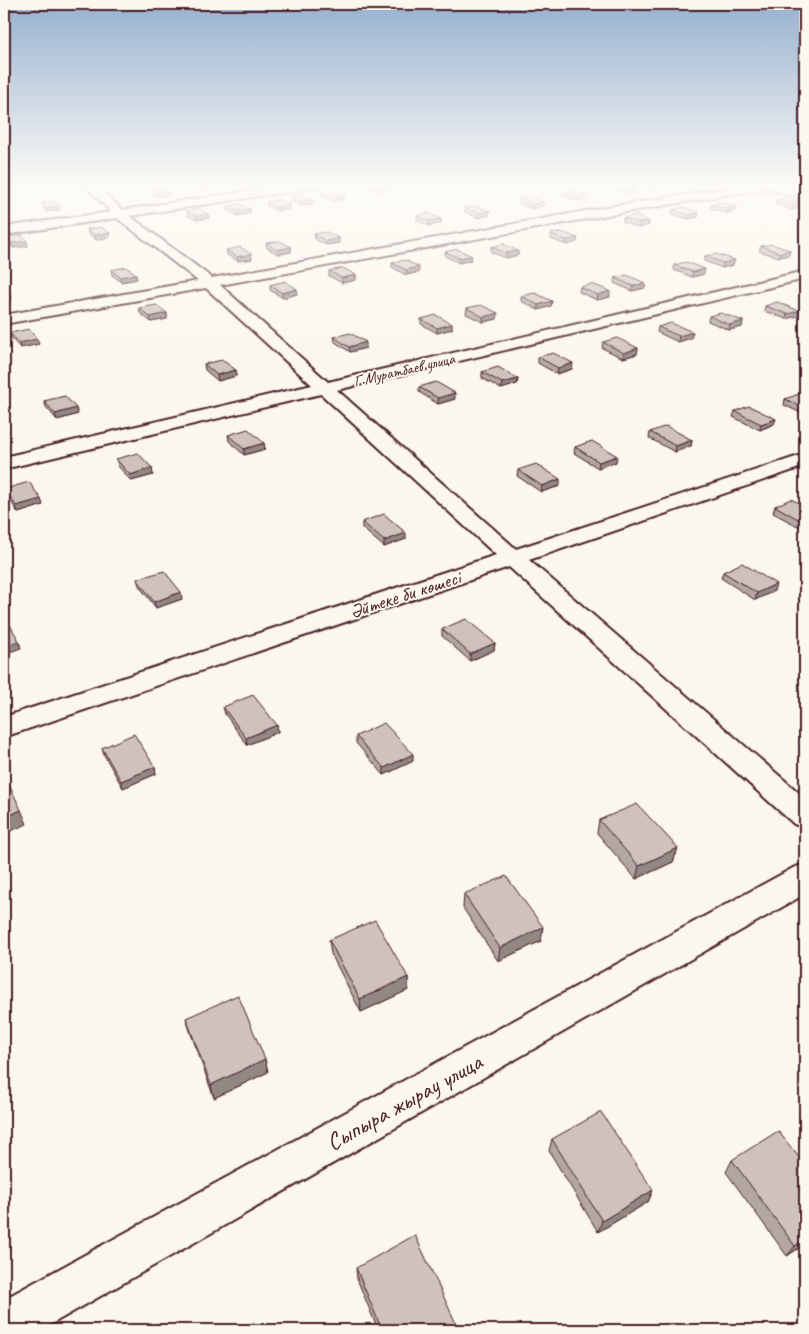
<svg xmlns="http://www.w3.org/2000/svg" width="809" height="1334" font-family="Caveat,sans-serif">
<rect width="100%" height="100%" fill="#fbf7ec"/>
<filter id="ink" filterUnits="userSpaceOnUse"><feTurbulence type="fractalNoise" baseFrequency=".02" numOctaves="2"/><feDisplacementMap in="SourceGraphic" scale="10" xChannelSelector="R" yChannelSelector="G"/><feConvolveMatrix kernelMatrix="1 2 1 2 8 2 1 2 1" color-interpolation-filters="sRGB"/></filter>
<g filter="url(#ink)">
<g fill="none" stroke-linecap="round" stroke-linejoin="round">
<defs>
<path id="minor" d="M84,184H95L122,210L296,184H324L319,187L130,216L212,278L614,206L753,184H775L805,193V200L767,188L614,214L220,285L328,382L805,271V279L337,390L516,549L805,454V466L529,560L805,798V828L794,824L509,567L4,737V717L496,555L321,394L4,469V457L312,385L206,288L4,324V315L198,281L117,218L4,235V227L111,212Z
M805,864V894L41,1330H4V1299L793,868Z"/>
</defs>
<use href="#minor" stroke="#4a1f2b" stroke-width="4"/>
<use href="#minor" fill="#fbf7ec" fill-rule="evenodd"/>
</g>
<path fill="#b2a7a2" stroke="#4a1f2b" d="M195,184H215V188L203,190L195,185Z
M367,184H386L388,189L377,191L367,187Z
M635,184H659V188L649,190L635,186Z
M611,185L634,192L625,194L611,189Z
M150,188L168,191L169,195L157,197L151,192Z
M322,192L344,195V199L333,201L322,196Z
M564,192L588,195L587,199L577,201L563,196Z
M291,196L313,199V204L301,206L291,201Z
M519,199L543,202V206L532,209L519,204Z
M776,200L801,207L792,210L775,204Z
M266,202L289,209L277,211L267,206Z
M42,203L60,210L47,212L43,207Z
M711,204L736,211L727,213L710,208Z
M228,206L250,209V213L238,216L228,210Z
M465,208L489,215L478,218L465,212Z
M673,210L699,213L698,217L688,219L672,214Z
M187,211L208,214L209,218L196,220L187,215Z
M417,216L441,219V223L429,226L417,220Z
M623,218L649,225L638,228L623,222Z
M87,229L110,237L96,240L88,234Z
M314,234L339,238V243L326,245L315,239Z
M551,234L577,242L566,245L551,239Z
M805,235V244L798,242L800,237Z
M7,237L28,246L13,248L8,242Z
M266,243L291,247V252L278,254L267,248Z
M761,246L790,250L789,255L779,257L759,251Z
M491,247L518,251V255L506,258L491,252Z
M226,250L251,254L252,259L238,261L227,255Z
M445,252L472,256L471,260L459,263L445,256Z
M705,256L733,265L722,268L704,261Z
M392,263L419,272L406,275L392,267Z
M674,265L704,274L692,277L674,270Z
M111,270L137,279L121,282L112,275Z
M329,271L356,275V280L342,283L329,276Z
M615,278L645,283V288L632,291L614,283Z
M270,285L297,289V294L283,298L270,290Z
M580,287L610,297L597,300L579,292Z
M521,296L552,301L551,306L538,310L521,301Z
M765,306L798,316L786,319L764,311Z
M139,308L167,313V319L151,322L140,313Z
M467,308L497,319L483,322L466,314Z
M709,316L743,321L742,327L729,330L708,321Z
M421,319L452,324V329L437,333L421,324Z
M658,327L693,332L691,338L678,342L657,332Z
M10,333L39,344L20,348L12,339Z
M334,337L366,348L350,352L335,342Z
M603,342L638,348L637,354L623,358L602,348Z
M538,357L572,369L557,374L538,363Z
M204,364L236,370V376L218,381L205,370Z
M482,372L518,379L517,384L501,389L482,378Z
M419,387L455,399L438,404L419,392Z
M805,397V415L784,405L785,399Z
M44,401L78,414L57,420L46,407Z
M735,411L774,424L760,430L733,417Z
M650,432L692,440L691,446L675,452L649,438Z
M228,435L264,443L265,449L244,455L229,441Z
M575,447L616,462L598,468L574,453Z
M116,459L152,468L153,475L131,481L118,466Z
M518,470L560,486L541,492L517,476Z
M5,489L43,505L18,513L7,495Z
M775,506H805V530L773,513Z
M362,522L406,539L384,547L362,528Z
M723,572L774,591L755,600L721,578Z
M137,579L182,599L156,608L139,586Z
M442,629L495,643L494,650L470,661L442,636Z
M223,707L277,725L278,732L247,745L225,714Z
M356,736L413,761L384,775L356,743Z
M102,748L155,767L156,774L123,788L104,755Z
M599,820L678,848L673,862L636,879L597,833Z
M464,894L541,941L498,961L463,908Z
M329,940L408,977V990L361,1012L331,954Z
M186,1018L265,1059L268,1072L214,1098L190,1031Z
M552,1139L653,1190L648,1202L598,1232L549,1151Z
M732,1160L805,1244L787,1256L726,1172Z
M356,1268L459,1330H378L357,1279Z"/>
<path fill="#918884" stroke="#4a1f2b" d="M212,184H215V188L203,190V186Z
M416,184H427L416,186Z
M659,184V188L649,190L650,186Z
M388,185V189L377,191V187Z
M635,188L634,192L625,194V190Z
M168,191L169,195L157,197L156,192Z
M344,195V199L333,201L332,197Z
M588,195L587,199L577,201L578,197Z
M313,199V204L301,206V201Z
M543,202V206L532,209L533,204Z
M802,203L801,207L792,210L793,205Z
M289,204V209L277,211L276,207Z
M59,206L60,210L47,212L46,208Z
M737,207L736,211L727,213L728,209Z
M250,209V213L238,216L237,211Z
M490,211L489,215L478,218V213Z
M4,213H6L7,217L4,218Z
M699,213L698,217L688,219L689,215Z
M208,214L209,218L196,220V216Z
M441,219V223L429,226V221Z
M649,221V225L638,228L639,223Z
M110,233V237L96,240L95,235Z
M339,238V243L326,245V241Z
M578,238L577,242L566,245V240Z
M27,241L28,246L13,248L12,243Z
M291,247V252L278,254L277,250Z
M790,250L789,255L779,257L780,253Z
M518,251V255L506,258V253Z
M251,254L252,259L238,261L237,257Z
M472,256L471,260L459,263V258Z
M735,260L733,265L722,268L723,263Z
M419,267V272L406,275V270Z
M705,269L704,274L692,277L693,272Z
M136,274L137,279L121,282L120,277Z
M356,275V280L342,283V278Z
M645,283V288L632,291L633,286Z
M297,289V294L283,298L282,293Z
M610,291V297L597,300L598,295Z
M10,294L12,300L4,301V296Z
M552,301L551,306L538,310V305Z
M799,311L798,316L786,319L787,314Z
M167,313V319L151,322L150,317Z
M498,313L497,319L483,322V317Z
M743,321L742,327L729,330L730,325Z
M452,324V329L437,333V328Z
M693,332L691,338L678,342L679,336Z
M37,339L39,344L20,348L19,343Z
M366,342V348L350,352L349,347Z
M638,348L637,354L623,358L624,353Z
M573,363L572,369L557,374L558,368Z
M236,370V376L218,381L217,375Z
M518,379L517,384L501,389L502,383Z
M455,393V399L438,404V398Z
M76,408L78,414L57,420L55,414Z
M776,419L774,424L760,430L761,424Z
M692,440L691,446L675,452L676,446Z
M264,443L265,449L244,455V449Z
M617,456L616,462L598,468L599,462Z
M152,468L153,475L131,481L130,475Z
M560,479V486L541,492L542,486Z
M41,499L43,505L18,513L16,506Z
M406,533V539L384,547V541Z
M776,584L774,591L755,600L757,593Z
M181,592L182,599L156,608L154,602Z
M19,641L21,648L4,654V646Z
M495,643L494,650L470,661V654Z
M277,725L278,732L247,745L246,738Z
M413,754V761L384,775V768Z
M155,767L156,774L123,788L121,781Z
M21,810L27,824L4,834V818Z
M678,848L673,862L636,879L639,866Z
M543,927L541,941L498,961L500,948Z
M408,977V990L361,1012L360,999Z
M265,1059L268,1072L214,1098L211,1085Z
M653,1190L648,1202L598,1232L602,1221Z
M805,1239V1244L787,1256L795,1246Z"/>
<path fill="#cfc2bc" stroke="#4a1f2b" d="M200,184H212L203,186Z
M370,184H386L388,185L377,187Z
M617,184H623L635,188L625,190L611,185Z
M644,184H659L650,186Z
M162,186L168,191L156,192L150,188Z
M333,190L344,195L332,197L322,192Z
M574,190L588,195L578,197L564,192Z
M302,194L313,199L301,201L291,196Z
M530,197L543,202L533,204L519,199Z
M785,198L802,203L793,205L776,200Z
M278,199L289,204L276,207L266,202Z
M55,201L59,206L46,208L42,203Z
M721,202L737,207L728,209L711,204Z
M240,204L250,209L237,211L228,206Z
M476,206L490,211L478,213L465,208Z
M683,207L699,213L689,215L673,210Z
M199,208L208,214L196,216L187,211Z
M428,213L441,219L429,221L417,216Z
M634,215L649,221L639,223L623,218Z
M101,227L110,233L95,235L87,229Z
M327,232L339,238L326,241L314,234Z
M562,232L578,238L566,240L551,234Z
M22,235L27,241L12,243L7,237Z
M805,235V239L800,237Z
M280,241L291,247L277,250L266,243Z
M503,244L518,251L506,253L491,247Z
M771,244L790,250L780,253L761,246Z
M240,247L251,254L237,257L226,250Z
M457,249L472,256L459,258L445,252Z
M716,254L735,260L723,263L705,256Z
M405,260L419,267L406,270L392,263Z
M686,262L705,269L693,272L674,265Z
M126,267L136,274L120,277L111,270Z
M343,268L356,275L342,278L329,271Z
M627,275L645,283L633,286L615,278Z
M285,281L297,289L282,293L270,285Z
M592,284L610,291L598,295L580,287Z
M4,288L10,294L4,296Z
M535,293L552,301L538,305L521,296Z
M777,302L799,311L787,314L765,306Z
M156,305L167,313L150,317L139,308Z
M481,305L498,313L483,317L467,308Z
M721,313L743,321L730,325L709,316Z
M436,315L452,324L437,328L421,319Z
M671,323L693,332L679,336L658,327Z
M29,329L37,339L19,343L10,333Z
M350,333L366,342L349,347L334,337Z
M617,338L638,348L624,353L603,342Z
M553,353L573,363L558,368L538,357Z
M222,360L236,370L217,375L204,364Z
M498,367L518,379L502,383L482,372Z
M436,382L455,393L438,398L419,387Z
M799,394L805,397V408L785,399Z
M65,396L76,408L55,414L44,401Z
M749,406L776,419L761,424L735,411Z
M666,426L692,440L676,446L650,432Z
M248,429L264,443L244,449L228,435Z
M592,441L617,456L599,462L575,447Z
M138,453L152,468L130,475L116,459Z
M536,464L560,479L542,486L518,470Z
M29,482L41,499L16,506L5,489Z
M791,499L805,506V523L775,506Z
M384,514L406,533L384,541L362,522Z
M742,563L776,584L757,593L723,572Z
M164,571L181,592L154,602L137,579Z
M5,616L19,641L4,646V617Z
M466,619L495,643L470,654L442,629Z
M253,695L277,725L246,738L223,707Z
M384,723L413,754L384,768L356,736Z
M134,734L155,767L121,781L102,748Z
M4,774L21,810L4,818Z
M637,804L678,848L639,866L599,820Z
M506,876L543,927L500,948L464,894Z
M375,920L408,977L360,999L329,940Z
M238,995L265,1059L211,1085L186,1018Z
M601,1112L653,1190L602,1221L552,1139Z
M778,1131L805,1165V1239L795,1246L732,1160Z
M415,1235L459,1330H382L356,1268Z"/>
</g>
<linearGradient id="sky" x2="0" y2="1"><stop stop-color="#97b1cf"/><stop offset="0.5" stop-color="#fdfbf6"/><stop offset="1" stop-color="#fdfbf6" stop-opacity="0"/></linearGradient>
<rect width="809" height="371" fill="url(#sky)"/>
<g text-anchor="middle" stroke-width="4" stroke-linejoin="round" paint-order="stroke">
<g font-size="16" fill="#4a1f2b" stroke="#fbf7ec">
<text transform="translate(404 369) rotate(-13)" y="6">Г.Муратбаев улица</text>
</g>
<g font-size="20" fill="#4a1f2b" stroke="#fbf7ec">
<text transform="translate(405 594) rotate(-18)" y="7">Әйтеке би көшесі</text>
</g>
<g font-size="24" fill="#4a1f2b" stroke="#fbf7ec">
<text transform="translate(404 1102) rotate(-29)" y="8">Сыпыра жырау улица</text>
</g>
</g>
<rect width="809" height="1334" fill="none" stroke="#fbf7ec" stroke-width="20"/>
<rect x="10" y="10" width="789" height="1314" fill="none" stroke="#4a1f2b" stroke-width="2" filter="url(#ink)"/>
</svg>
